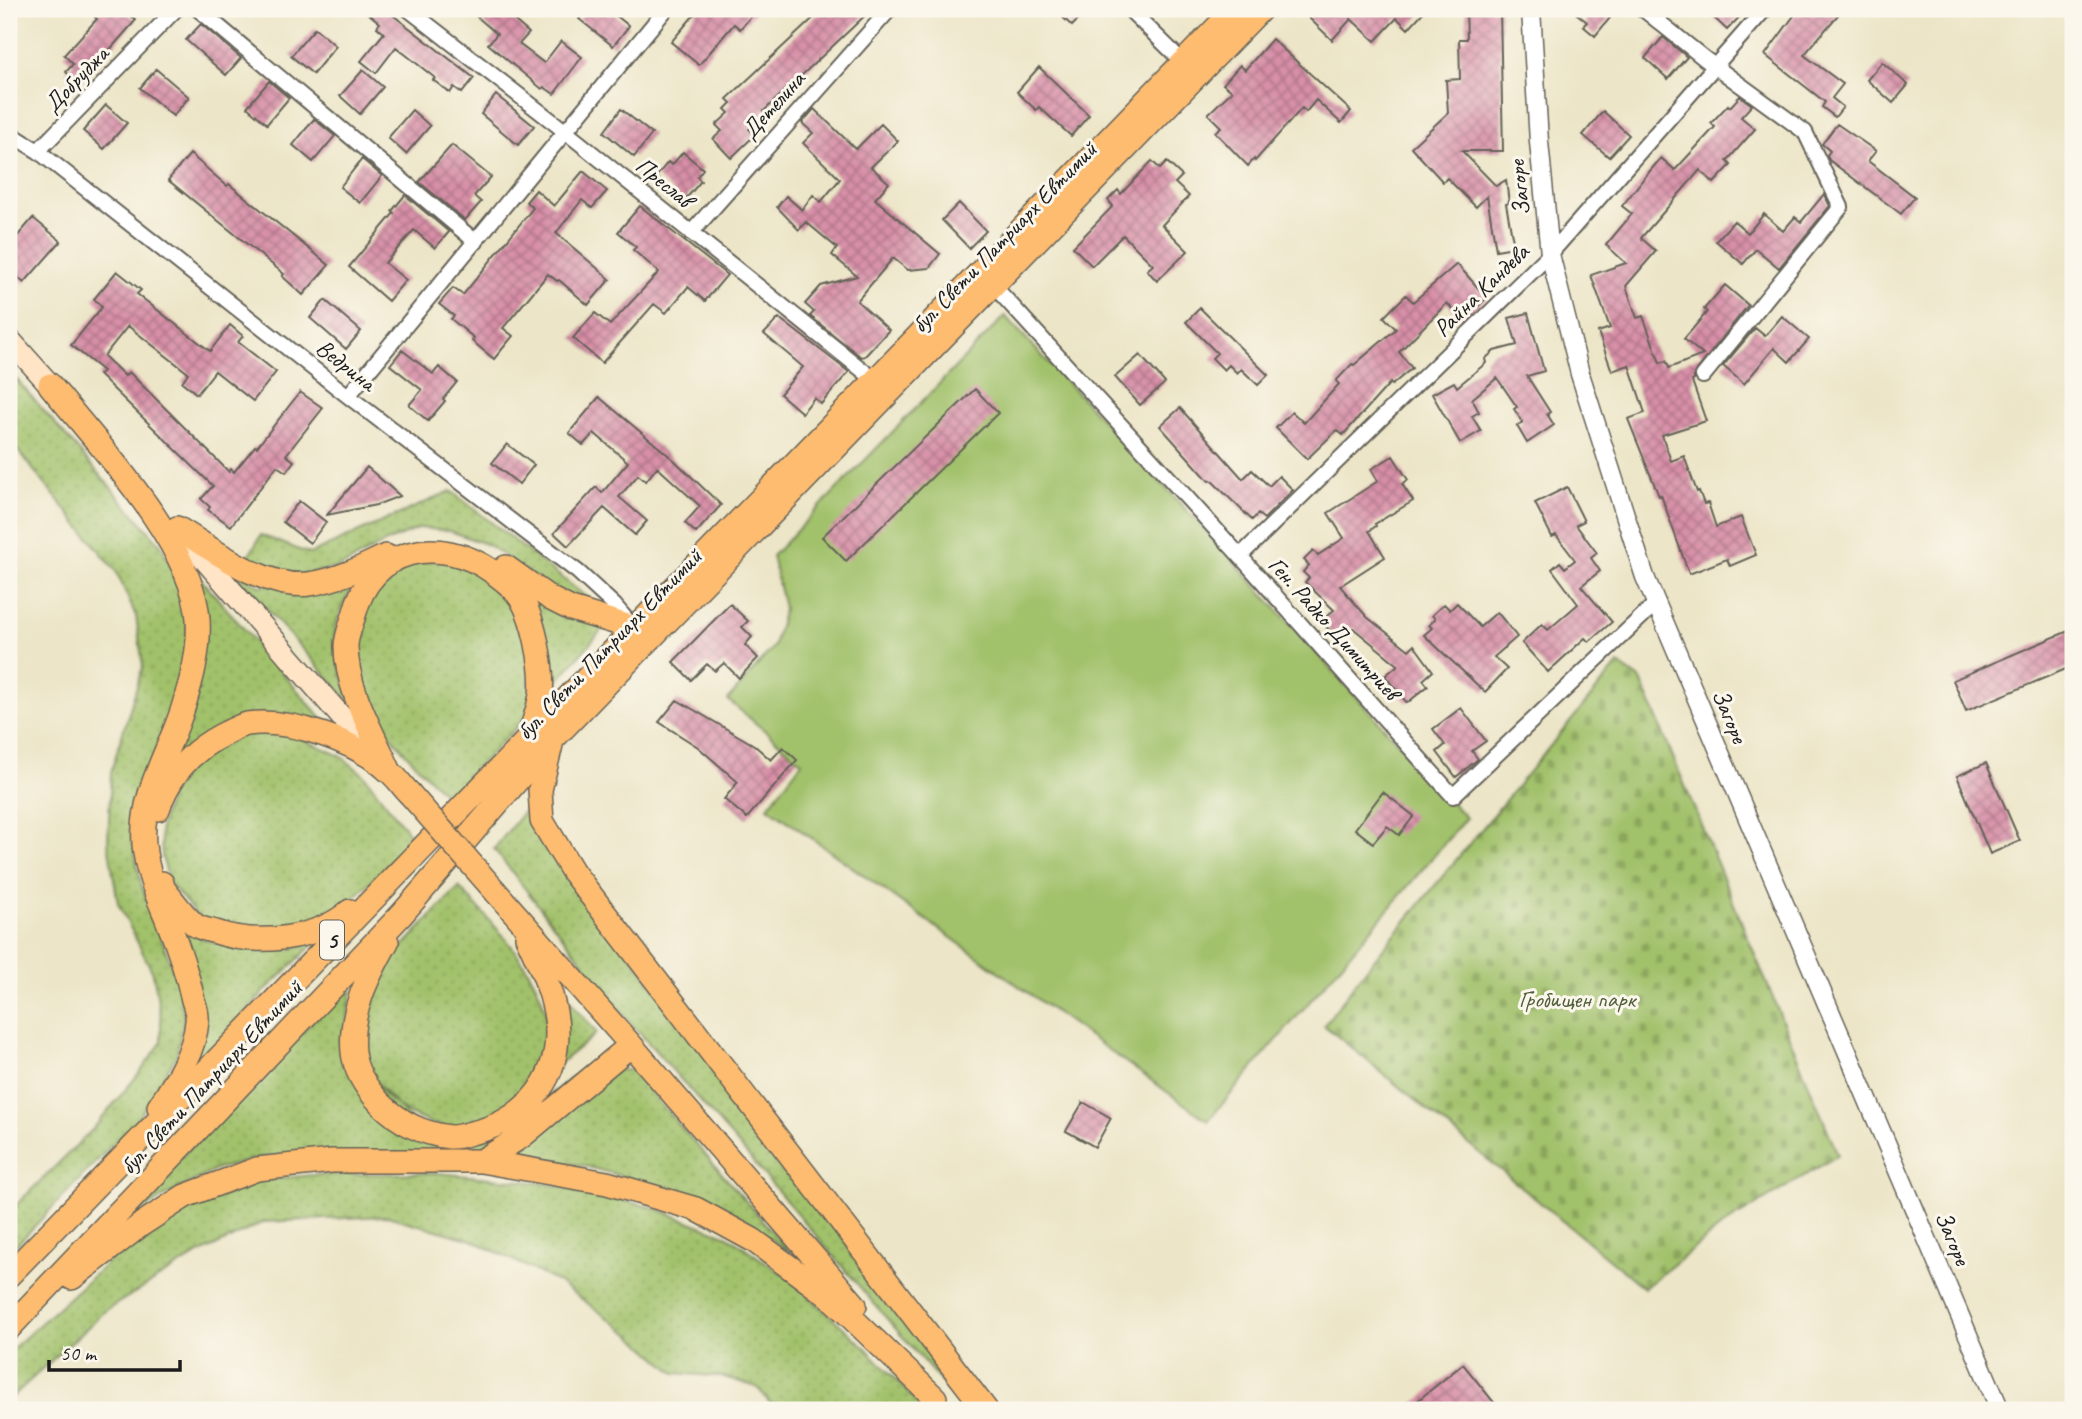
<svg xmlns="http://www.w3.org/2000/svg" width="2082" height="1419" font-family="Caveat,sans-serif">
<defs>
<pattern id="grass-dots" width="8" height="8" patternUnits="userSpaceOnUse" patternTransform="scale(1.75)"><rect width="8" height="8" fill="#a1c16a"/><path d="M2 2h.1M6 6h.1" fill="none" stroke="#8aa55b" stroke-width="1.8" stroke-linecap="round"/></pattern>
<pattern id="cemetery-stones" width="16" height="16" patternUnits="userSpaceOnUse" patternTransform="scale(1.75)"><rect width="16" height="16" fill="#a1c16a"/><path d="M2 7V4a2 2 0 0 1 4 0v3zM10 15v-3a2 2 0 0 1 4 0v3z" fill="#8aa55b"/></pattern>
<pattern id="building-cross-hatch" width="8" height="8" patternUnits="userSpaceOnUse" patternTransform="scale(1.75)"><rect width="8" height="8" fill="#d890a8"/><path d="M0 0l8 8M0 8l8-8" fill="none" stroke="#ae7588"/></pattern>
</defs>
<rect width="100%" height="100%" fill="#fbf7ec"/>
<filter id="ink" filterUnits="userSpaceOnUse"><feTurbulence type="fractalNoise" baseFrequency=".0143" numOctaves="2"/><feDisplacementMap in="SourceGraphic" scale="14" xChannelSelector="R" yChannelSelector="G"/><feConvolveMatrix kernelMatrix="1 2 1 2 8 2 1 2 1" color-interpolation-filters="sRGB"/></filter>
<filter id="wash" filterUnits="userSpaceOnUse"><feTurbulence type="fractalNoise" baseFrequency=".00686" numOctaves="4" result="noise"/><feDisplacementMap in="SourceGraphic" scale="28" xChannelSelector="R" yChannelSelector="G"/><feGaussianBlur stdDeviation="1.57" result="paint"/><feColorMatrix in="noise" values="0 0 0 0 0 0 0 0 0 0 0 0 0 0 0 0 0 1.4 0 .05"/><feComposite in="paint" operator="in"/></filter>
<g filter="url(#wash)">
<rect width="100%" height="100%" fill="#ece5c7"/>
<path fill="url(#grass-dots)" stroke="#5e6e43" stroke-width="2" d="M9,371L162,546L183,598L188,630L183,673L138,800L132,839L142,888L179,985L184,1019L176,1056L138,1118L9,1253V1212L93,1129L141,1071L161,1043V1017L153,973L118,903L108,843L111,772L143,666L136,616L116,571L9,440Z
M451,491L598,606L562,596L488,545L450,531L420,528L388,541L341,567L304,574L274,572L247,559L261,535L310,554Z
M456,561C470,570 497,582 507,593C532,622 530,677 530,713L448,798C429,777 399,750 384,726C373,710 358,681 356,662C353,628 372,574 408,563C420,559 443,562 456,561Z
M226,564L260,586L359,575C347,596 331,623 335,649C338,667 346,685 351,703Z
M192,569L329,727L265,714L165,774L181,732Z
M530,594L606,625L549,691Z
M247,731H284L341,756L364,775L414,840L341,910L304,926L274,932L201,920L170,884L162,857L160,827L170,795L190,765Z
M528,806L532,824L972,1410H965L730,1135L629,1021L494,849Z
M459,887C489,920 525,954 541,997C561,1052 531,1112 473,1124C467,1125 459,1128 452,1128C438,1127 424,1121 412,1115C352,1083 354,1023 383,969C387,960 397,953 404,945C422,926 440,907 459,887Z
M171,915L203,939L239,949H292L323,935L264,992L178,1091L194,1058Z
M354,978L347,1020L346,1049L429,1140L516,1122L604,1052L594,1067L496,1142L464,1153L263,1157L217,1169L163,1197L103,1238Z
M551,978L597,1033L560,1063Z
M618,1070H631L793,1255L750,1224L666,1188L581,1165L510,1156Z
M438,1173L543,1183L651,1207L728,1236L791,1280L865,1347L924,1410H776L757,1387L724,1377L675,1373L630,1334L558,1282L472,1240L387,1216L264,1222L195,1256L105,1311L9,1400V1352L115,1256L182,1211L254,1181L312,1175Z"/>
<path fill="url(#cemetery-stones)" stroke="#5e6e43" stroke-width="2" d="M1618,664L1641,680L1838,1155L1722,1226L1644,1288L1324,1025L1366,969Z"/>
<path fill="#a1c16a" stroke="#5e6e43" stroke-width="2" d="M1005,316L1208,533L1466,818L1208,1121L768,807L802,762L728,700L774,646L784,608L772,556Z"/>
<g id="blocks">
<path fill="url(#building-cross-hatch)" d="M102,9H122L136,20L79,85L66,72L73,64L64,55L97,19L95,17Z
M363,9H385L474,78L462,93L454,87L450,93L433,80L435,78L396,47L376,73L361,61L384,33L377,27L380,23Z
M468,9H501L529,33L519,44L544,63L561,41L582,57L554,94L544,87L542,89L488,44L497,34Z
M588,9H608L629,26L613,46L579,19Z
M699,9H758L740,29L734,24L699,65L671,42Z
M823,9H872L764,111L766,114L749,129L755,135L731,158L713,139L722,131L716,125L729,113L725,109L731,103L727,99Z
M1054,9H1089L1072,26Z
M1318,9H1426L1408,29L1397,18L1375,41L1351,19L1332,40L1309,18Z
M1466,9H1500L1503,151H1462L1496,186L1506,180L1509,203L1506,204L1514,247L1496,250L1487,196L1476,207L1447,178L1443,182L1411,147L1448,113L1446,80L1460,79L1459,39H1467Z
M1571,9H1599L1610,18L1595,36L1583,26L1587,22Z
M1705,9H1747L1727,30Z
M1799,9H1843L1804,55L1843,84L1832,98L1843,107L1835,117L1822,107L1825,102L1765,55Z
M201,24L241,58L226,75L186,40Z
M315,28L336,46L313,74L291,56Z
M1663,37L1687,57L1668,79L1645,58Z
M1272,39L1351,111L1341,123L1316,100L1306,112L1302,108L1255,161L1254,159L1248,166L1215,132L1221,127L1208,114L1232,91L1223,84L1240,65L1245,70Z
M1882,62L1908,85L1893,103L1867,80Z
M1039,67L1089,115L1071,136L1039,107L1036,110L1017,92Z
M156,69L189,97L173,116L140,88Z
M363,70L383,87L360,114L340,96Z
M269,81L289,98L267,124L247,107Z
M496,95L534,126L518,145L481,114Z
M1740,96L1752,105L1741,117L1755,129L1727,161L1731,165L1714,183L1700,170L1641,238L1656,251L1626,286L1637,318L1643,316L1660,363L1666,361L1669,368L1703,355L1684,339L1707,312L1704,309L1725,285L1748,305L1694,374V380L1692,381L1706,421L1662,435L1671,461L1684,456L1697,492L1699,491L1704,504L1708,503L1716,527L1741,517L1756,555L1730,566L1727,559L1689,574L1661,495L1659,496L1628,419L1645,413L1629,365L1612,371L1598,332L1610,328L1591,275L1626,263L1606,245L1632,214L1622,206L1644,178L1661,158L1675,170L1715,127L1711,123L1728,105L1730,107Z
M106,105L127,123L104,149L83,131Z
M621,109L652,134L634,157L604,132Z
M814,109L856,149L881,124L898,141L871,167L889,183L875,199L940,254L929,268L908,270L893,258L857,301L889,330L865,356L861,357L810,316L814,312L805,304L821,286L857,276L832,255L837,248L806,222L799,230L777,207L786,196L802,210L813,195L821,202L840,179L803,143L813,133L802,123Z
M412,110L430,126L406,154L388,138Z
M1603,111L1629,135L1609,157L1583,135Z
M314,119L335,136L313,162L293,145Z
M1837,124L1876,151L1868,161L1915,197L1901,214L1829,160L1827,155L1830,151L1822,144Z
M452,145L491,177L474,196L481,202L465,220L419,182Z
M683,152L703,169L697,177L701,181L684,201L656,177L668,162L672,165Z
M190,154L227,186L229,184L329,265L303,295L282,276L284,274L168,180Z
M362,159L382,176L360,203L340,187Z
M1152,161L1160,169L1167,162L1182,176L1175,183L1189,196L1162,225L1188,251L1157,281L1147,270L1153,265L1123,235L1092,266L1073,247L1113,206L1108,200L1118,190L1121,194Z
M583,171L607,191L592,208L582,200L556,233L610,279L588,305L559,280L557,281L548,274L503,328L513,336L494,359L472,341L474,338L451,319L454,316L439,304L453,288L463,295L533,208L526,202L536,190L554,206Z
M1824,194L1830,206L1779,268L1756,249L1743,264L1716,241L1734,221L1748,233L1764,214L1783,231L1795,217L1801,222Z
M405,195L449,232L435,248L414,230L385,263L406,280L388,301L349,267L394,213L392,211Z
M959,203L986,231L969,248L942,220Z
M640,206L727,275L705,301L688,287L666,313L654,304L602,363L573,338L595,313L610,325L659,272L633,250L636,247L618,232Z
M33,218L61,241L24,283L9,269V246Z
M1457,264L1487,298L1462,320L1447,303L1399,352L1412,368L1392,385L1390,383L1343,435L1337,430L1307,459L1276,428L1292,412L1304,423L1339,384L1336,381L1352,364L1354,365L1396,329L1384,317L1406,295L1413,302Z
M117,271L141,290L137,294L210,351L230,325L243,336L238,342L276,372L253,401L215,371L197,394L182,382L188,373L128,326L104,356L125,376L129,372L229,472L231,469L234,472L255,446L257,447L300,392L323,408L286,455L294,461L286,472L277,466L231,526L208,510L210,507L201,499L213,486L99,375L103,371L71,345L102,307L94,299Z
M325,300L361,331L346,349L310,318Z
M1200,308L1268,375L1258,385L1241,369L1237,373L1229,365L1224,370L1212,358L1217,353L1186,322Z
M1528,313L1544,371L1527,376L1550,412L1547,414L1554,425L1527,443L1517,426L1523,423L1514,409L1517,407L1497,378L1472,399L1479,412L1472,416L1481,431L1460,443L1432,394L1454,382L1457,387L1486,363L1485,359L1494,351L1517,345L1509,318Z
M1782,316L1809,339L1789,362L1774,348L1744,384L1723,366L1755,328L1765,336Z
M779,318L849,372L821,404L814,398L802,413L780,394L803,367L764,334Z
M402,350L433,374L439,367L457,382L443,399L445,401L428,421L409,405L422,390L390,365Z
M1140,355L1165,383L1140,405L1115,377Z
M975,389L998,413L846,561L822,537Z
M599,397L674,460L721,505L696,533L685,523L700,506L657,467L646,481L638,475L619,497L647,521L635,535L604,508L568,546L554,533L596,487L602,493L628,462L594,433L583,445L569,433Z
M1180,408L1243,479L1252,470L1269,486L1279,476L1293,490L1264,519L1258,514L1252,520L1211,480L1209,481L1160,426Z
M507,444L534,465L519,484L492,463Z
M1393,456L1408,480L1402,484L1413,501L1375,524L1376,526L1369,531L1385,557L1340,586L1367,617L1409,650L1414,645L1433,671L1423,680L1428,686L1407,703L1385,676L1398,665L1353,628L1339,641L1321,621L1334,610L1305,582L1309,578L1303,572L1309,565L1304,560L1313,551L1318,555L1344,538L1328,513L1378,481L1371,469Z
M367,467L400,496L376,505L327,515Z
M1567,487L1584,521L1576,525L1597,553L1591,558L1600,571L1581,586L1612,622L1589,642L1585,638L1548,672L1522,643L1542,624L1548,630L1578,604L1552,569L1560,562L1565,568L1575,560L1556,535L1552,537L1535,503Z
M299,501L326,522L310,543L283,522Z
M1457,603L1480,627L1497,612L1517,637L1494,657L1507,669L1485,692L1424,635L1432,628L1429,625L1435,619L1432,615L1444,604L1450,610Z
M730,604L748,621L742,627L752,637L745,645L758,658L739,678L724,663L715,671L707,664L691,680L673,662Z
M2073,629V666L1966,711L1953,680Z
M677,700L754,745L771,760L783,747L797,760L747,818L724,799L738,782L698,747L659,722Z
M1461,708L1486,741L1472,751L1478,759L1456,777L1437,752L1445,745L1433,729Z
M1986,763L2020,841L1990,854L1957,776Z
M1383,792L1414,816L1399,835L1387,826L1373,843L1355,829Z
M1083,1102L1111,1118L1095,1147L1066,1131Z
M1463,1364L1500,1410H1406Z"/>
</g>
</g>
<g filter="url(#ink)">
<use href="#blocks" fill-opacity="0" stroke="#656258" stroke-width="2"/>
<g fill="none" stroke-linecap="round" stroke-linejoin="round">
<defs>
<path id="minor" d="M198,9L476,242
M408,9L566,132L881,385
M1129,9L1184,63
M1643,9L1705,59L1805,132L1841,207L1703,376
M9,133L38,151L348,396L578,572L615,606L633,627
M38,151L176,9
M691,233L890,9
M993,285L1240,556L1453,796L1655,604
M348,396L666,9
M1240,556L1550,254L1765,9"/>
<path id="tertiary" d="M1531,9L1539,142L1550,254L1580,374L1645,577L2000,1410"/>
<path id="secondary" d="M9,339L61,397
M184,536L379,760"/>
<path id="primary" d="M50,385C97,443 193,544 198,619C200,650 192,679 183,708C169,753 140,794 144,844C146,871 157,895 167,919C178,946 187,972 193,1000C195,1006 198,1014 197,1021C195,1051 175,1083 159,1107
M177,528C213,549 265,590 309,584C337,580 361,568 386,556
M506,567L551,599L571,609L634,628
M551,745L540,790L542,821L573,872L986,1410
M390,772C373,733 346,689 346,646C346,637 351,625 354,615C371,547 439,534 493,572C501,578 511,585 517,593C534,613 544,669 541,695C539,707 534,720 531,731
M158,809C170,773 194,748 228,732C234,729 241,725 247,724C291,718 359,742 391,773C398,779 403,787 409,793
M162,883L163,888C173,900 183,915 195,925C201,929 209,930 216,932C256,946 317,940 350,911
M496,892L631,1045L855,1305
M387,942C368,976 349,1012 353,1052C355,1072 367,1089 380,1103C399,1122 423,1134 450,1137C457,1137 465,1135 471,1133C520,1123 557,1085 557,1033C557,1000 541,967 527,937
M481,1161L521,1137L631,1045
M9,1275L1235,9
M72,1278L142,1224L185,1196L257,1169L332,1161H481L607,1183L696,1209L753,1240L830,1297L935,1398
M9,1328L402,914L552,740L1261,9"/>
</defs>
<use href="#minor" stroke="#656258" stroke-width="18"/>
<use href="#tertiary" stroke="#656258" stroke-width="21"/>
<use href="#secondary" stroke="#656258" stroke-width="24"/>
<use href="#primary" stroke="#656258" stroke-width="26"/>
<use href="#minor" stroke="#fff" stroke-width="14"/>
<use href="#tertiary" stroke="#fff" stroke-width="18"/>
<use href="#secondary" stroke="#ffe4c6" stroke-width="21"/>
<use href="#primary" stroke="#febc70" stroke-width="23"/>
<defs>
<path id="primary-bridge" d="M409,793L496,892"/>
</defs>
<use href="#primary-bridge" stroke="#656258" stroke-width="26" stroke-linecap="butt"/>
<use href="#primary-bridge" stroke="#febc70" stroke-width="23"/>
</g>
</g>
<g text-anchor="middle" stroke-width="6" stroke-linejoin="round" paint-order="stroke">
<rect fill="#fbf7ec" stroke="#5f5e5a" stroke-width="2" x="320" y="920.5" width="24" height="39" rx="5"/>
<g font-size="23" font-weight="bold" fill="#1c1c1c">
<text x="332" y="948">5</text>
</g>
<g font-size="24" fill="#1c1c1c" stroke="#fbf7ec">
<text transform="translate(76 79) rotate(-46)" y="8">Добруджа</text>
<text transform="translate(773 105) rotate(-48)" y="8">Детелина</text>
<text transform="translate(664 182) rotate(39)" y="8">Преслав</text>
<text transform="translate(1519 188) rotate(-96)" y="8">Загоре</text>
<text transform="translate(1004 237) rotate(-46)" y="8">бул. Свети Патриарх Евтимий</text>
<text transform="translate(1481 290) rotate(-44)" y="8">Райна Кандева</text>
<text transform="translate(346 365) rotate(38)" y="8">Ведрина</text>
<text transform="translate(1334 628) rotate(48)" y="8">Ген. Радко Димитриев</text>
<text transform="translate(609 644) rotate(-46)" y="8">бул. Свети Патриарх Евтимий</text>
<text transform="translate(1730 716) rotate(67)" y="8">Загоре</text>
<text transform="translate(211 1077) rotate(-47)" y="8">бул. Свети Патриарх Евтимий</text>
<text transform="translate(1953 1238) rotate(67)" y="8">Загоре</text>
</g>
<g font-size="24" fill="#515e3b" stroke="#fbf7ec">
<text x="1577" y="1007">Гробищен парк</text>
</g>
</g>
<rect width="2082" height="1419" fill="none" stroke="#fbf7ec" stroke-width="35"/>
<path d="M49 1360v10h131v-10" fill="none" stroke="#1c1c1c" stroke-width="3.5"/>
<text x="60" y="1360" font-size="21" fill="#1c1c1c" stroke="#fbf7ec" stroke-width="5" paint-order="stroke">50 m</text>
</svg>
